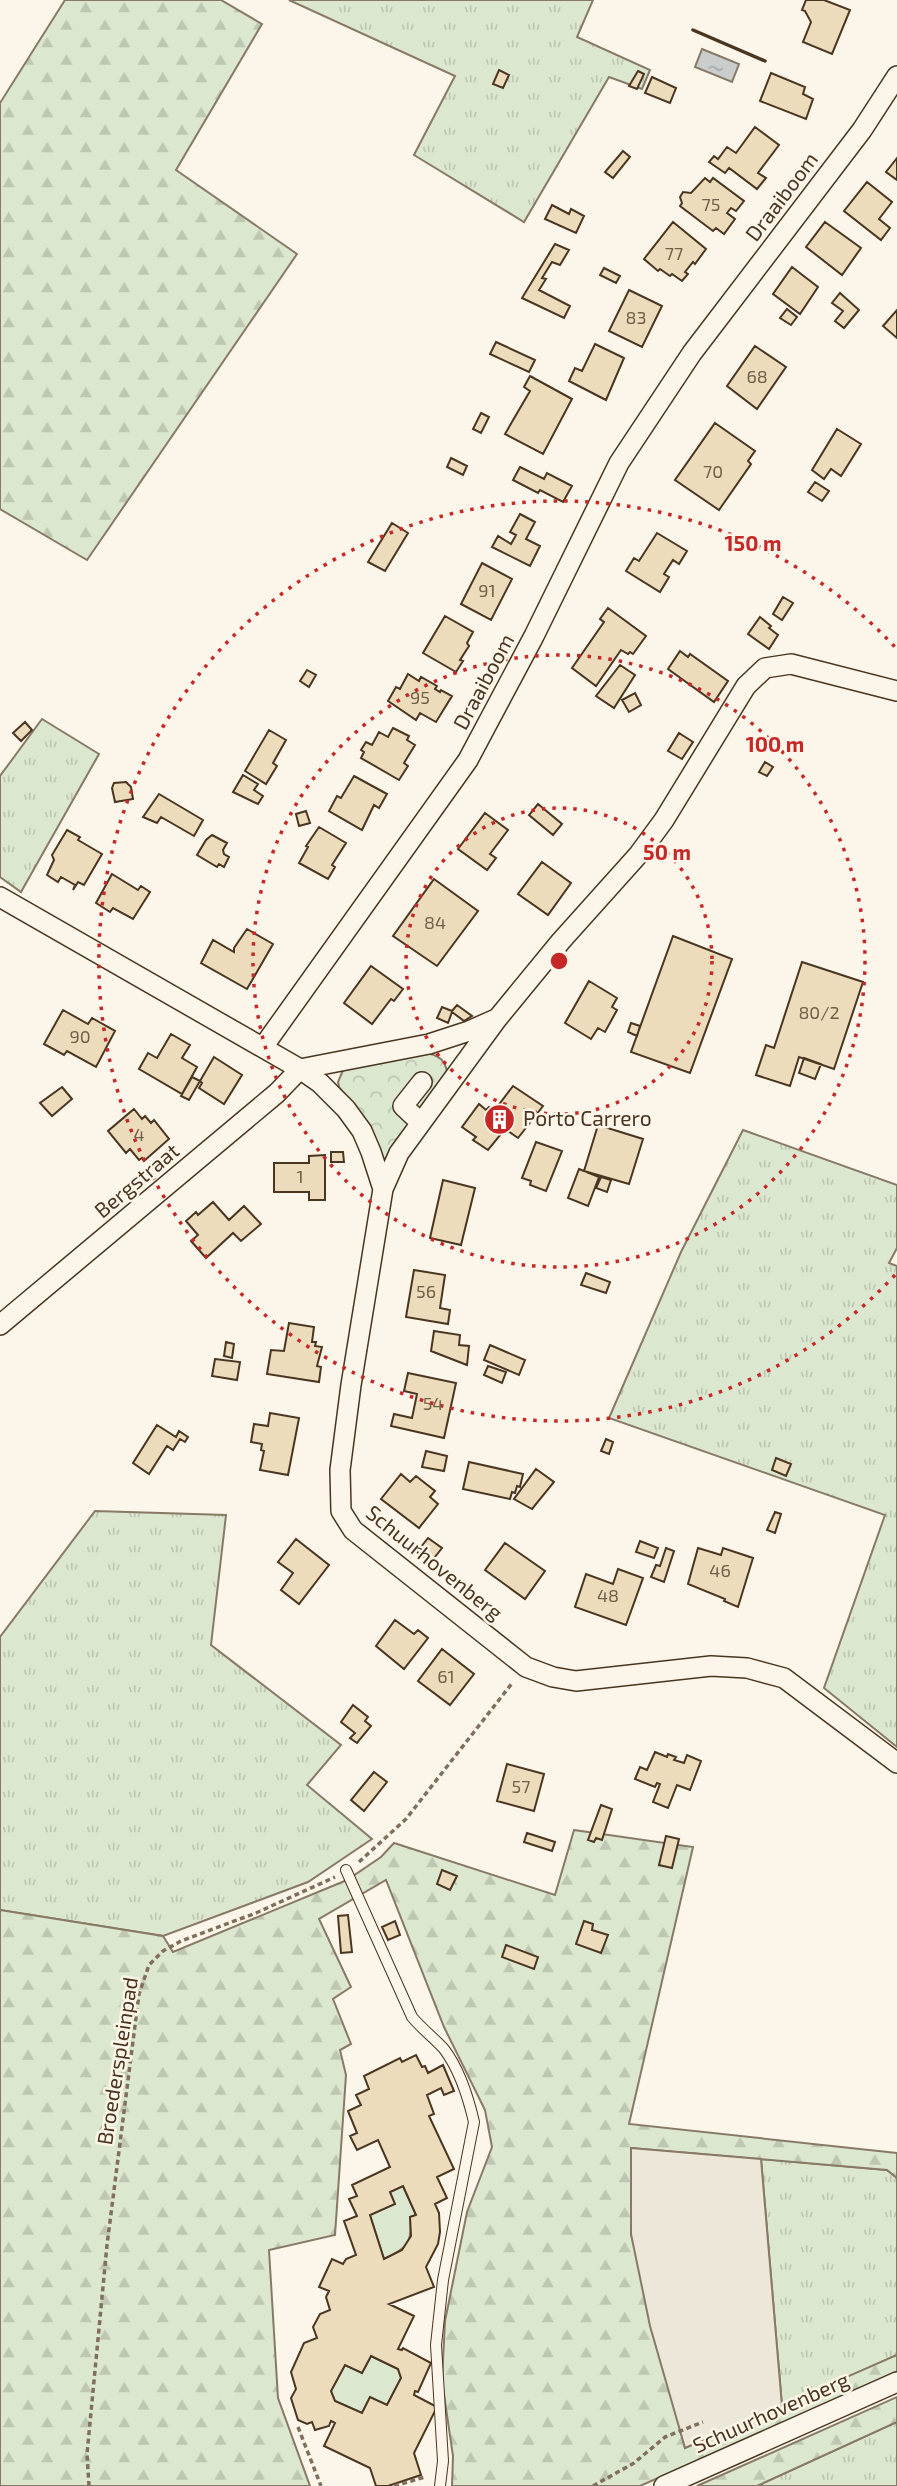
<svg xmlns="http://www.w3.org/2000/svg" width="897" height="2486" font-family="'Exo 2',sans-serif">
<defs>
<pattern id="grass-tufts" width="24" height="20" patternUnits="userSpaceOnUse" patternTransform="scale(1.75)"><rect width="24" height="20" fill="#dce7d0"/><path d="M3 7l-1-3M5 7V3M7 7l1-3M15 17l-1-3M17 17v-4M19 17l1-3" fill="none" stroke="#bec7b2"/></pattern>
<pattern id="forest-firs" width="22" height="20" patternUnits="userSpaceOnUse" patternTransform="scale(1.75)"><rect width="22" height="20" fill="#dce7d0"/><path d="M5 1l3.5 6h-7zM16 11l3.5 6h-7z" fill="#bec7b2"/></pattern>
<pattern id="park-crowns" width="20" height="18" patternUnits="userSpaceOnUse" patternTransform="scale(1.75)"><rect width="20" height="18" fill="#dce7d0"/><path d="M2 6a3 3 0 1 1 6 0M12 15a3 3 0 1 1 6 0" fill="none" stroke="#bec7b2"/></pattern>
<pattern id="water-ripples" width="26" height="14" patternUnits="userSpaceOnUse" patternTransform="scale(1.75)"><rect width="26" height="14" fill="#c9cecd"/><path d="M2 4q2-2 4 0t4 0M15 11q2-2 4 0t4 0" fill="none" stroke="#a5a8a6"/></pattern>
</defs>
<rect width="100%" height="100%" fill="#fbf6e9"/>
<path fill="url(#grass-tufts)" stroke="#887966" stroke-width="2" d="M289,0H593L577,37L650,70L642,89L609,77L524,222L414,155L455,76Z
M42,719L99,754L21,892L0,877V776Z
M743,1130L897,1185V1248L889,1263L897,1266V1747L824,1688L885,1515L609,1418L681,1252Z
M95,1511L226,1515L211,1645L341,1745L307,1785L372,1839L308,1882L163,1936L0,1910V1637Z
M761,2159L887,2170L897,2178V2355L782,2406Z
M897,2422V2486H757Z"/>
<path fill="url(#forest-firs)" stroke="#887966" stroke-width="2" d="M65,0H221L262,24L176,170L297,254L87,560L0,509V103Z
M574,1830L693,1847L629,2124L897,2153V2178L887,2170L631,2148V2234L685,2448L897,2355V2372L640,2486H452L453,2456L442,2381L445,2321L467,2212L492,2147L485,2110L444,2027L386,1880L319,1919L351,1987L333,1999L351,2044L340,2050L346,2075L335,2235L269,2250L278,2398L310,2486H0V1910L163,1936L173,1952L347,1880L381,1857L394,1843L555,1895Z
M897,2397V2422L757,2486H697Z"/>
<path fill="url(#park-crowns)" stroke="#887966" stroke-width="2" d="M424,1053C437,1054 446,1060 447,1073L385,1173L357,1110L339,1087L338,1082L343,1070Z"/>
<path fill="#dce7d0" stroke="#887966" stroke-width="2" d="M403,2186L416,2215L410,2217C413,2242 407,2249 384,2259L370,2215L394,2204L390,2192Z
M371,2356L398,2369L401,2378L387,2405L370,2397L362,2413L335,2401L331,2391L345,2365L362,2373Z"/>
<path fill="#ede7d9" stroke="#887966" stroke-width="2" d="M631,2148L761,2159L782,2406L685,2448L650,2326L631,2234Z"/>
<path fill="url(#water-ripples)" stroke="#887966" stroke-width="2" d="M702,49L739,64L732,82L695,67Z"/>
<path fill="#ecdcbc" stroke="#4a3520" stroke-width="2" fill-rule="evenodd" d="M806,0H824L850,10L832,54L803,42L811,22L805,11L802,10Z
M499,70L509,75L503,88L493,84Z
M638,71L644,74L637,89L629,86Z
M771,73L805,87L803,94L813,99L806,119L760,101Z
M652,77L676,88L670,103L645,93Z
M755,127L779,145L758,173L766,178L757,189L729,168L725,173L709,162L714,156L718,159L727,147L736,153Z
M623,151L630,157L613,178L605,172Z
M897,158V180L886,172Z
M705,178L710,182L713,178L744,201L736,211L731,208L727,213L735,219L724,234L716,228L713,231L680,206L682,203L680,197L683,192L691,193Z
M867,182L892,202L879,219L890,228L881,240L844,211Z
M552,205L569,214L571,209L584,216L576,233L545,219Z
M673,222L706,249L695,264L693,262L685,272L688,274L682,281L672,274L670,276L660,269L658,271L644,259Z
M825,222L861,248L842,275L806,247Z
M555,244L569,250L560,265L552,262L542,278L546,279L539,290L570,306L564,318L522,298Z
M792,267L818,287L800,314L773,294Z
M604,268L620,276L616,283L600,275Z
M629,290L662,306L642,347L609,331Z
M840,293L859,310L844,328L835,321L843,311L832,303Z
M787,309L797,317L791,325L780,318Z
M897,310V338L883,326Z
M496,342L535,360L529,372L490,354Z
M595,344L624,358L606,400L569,381L575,368L582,371Z
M755,346L786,367L757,409L727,386Z
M530,376L572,399L543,454L505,434L530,391L524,387Z
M481,413L489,417L481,433L473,429Z
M715,423L755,451L748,461L751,464L719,510L675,480Z
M837,429L861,444L841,476L831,469L824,479L812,470Z
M451,458L467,466L463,475L447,467Z
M520,467L544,479L547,473L572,486L563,502L540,490L538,493L513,480Z
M815,482L829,491L822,501L808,492Z
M520,514L535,522L526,539L540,546L530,566L492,547L498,536L511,544L516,535L510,532Z
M392,523L408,533L385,571L368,562Z
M657,533L687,551L679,564L673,560L664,574L669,577L660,592L626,571L634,558L639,561Z
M482,563L512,579L491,620L461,604Z
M783,597L793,603L782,620L773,614Z
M608,608L646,636L633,654L630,652L628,654L621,650L596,686L572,668L604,622L600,619Z
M445,616L473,632L467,643L469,646L460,660L463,661L456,672L423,653Z
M760,617L771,626L769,628L778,635L769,649L748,634Z
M680,651L688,657L690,654L728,681L714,702L668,669Z
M620,665L635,675L614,708L596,696Z
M307,670L316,675L309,687L300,681Z
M408,674L419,681L421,677L437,686L435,689L440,692L441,690L452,696L436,722L420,713L416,720L388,701L396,687L400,689Z
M635,693L641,705L629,712L622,700Z
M25,722L32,730L21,741L13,733Z
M393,728L409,736L407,740L415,745L404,763L408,766L399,780L361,758L364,752L361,750L366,742L372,745L379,732L388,737Z
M269,730L286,740L273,763L277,766L266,784L245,771Z
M679,733L693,742L682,759L668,751Z
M765,762L773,767L767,776L759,772Z
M243,775L258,784L254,790L263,796L258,804L233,792Z
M354,776L387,794L379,808L374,805L362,830L329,811L337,796L341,798Z
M126,782L131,787L133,799L115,802L112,788L114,783Z
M159,794L203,820L194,836L161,817L157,823L143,817Z
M538,804L562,824L553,835L529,815Z
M306,811L310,823L299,826L296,814Z
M485,813L508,830L490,854L496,858L487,870L458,849Z
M319,827L346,843L332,865L335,867L328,879L299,863L308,847L306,846Z
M67,830L80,837L78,840L102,854L84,885L78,882L73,890L75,885L61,877L58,882L47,875L54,860L52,855Z
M212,835L227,843L223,850L224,854L229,857L224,867L219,864L217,867L197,855L206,840Z
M542,862L571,883L548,915L518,894Z
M112,874L138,890L141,886L150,892L133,919L113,908L110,912L96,903Z
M434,879L478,911L437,966L393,936Z
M247,929L273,944L247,989L201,963L213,940L234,952V948Z
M673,936L732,959L690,1073L631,1052Z
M802,962L863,982L834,1069L799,1057L790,1086L756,1075L766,1045L774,1048Z
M371,966L403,989L394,1001L391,999L372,1024L344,1003Z
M589,981L617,998L612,1007L617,1010L605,1032L598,1028L591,1039L565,1023Z
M457,1005L472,1016L464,1021L452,1012L448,1023L437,1018L442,1007L452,1011Z
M63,1010L88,1024L92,1018L115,1031L96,1067L67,1051L64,1055L44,1044Z
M631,1023L640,1026L637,1036L628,1032Z
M171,1034L190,1045L182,1058L197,1067L182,1094L139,1069L148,1053L157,1058Z
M214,1057L242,1075L224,1104L199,1088L202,1083L200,1081Z
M804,1058L821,1064L815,1079L799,1073Z
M192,1077L200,1081L189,1100L181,1096Z
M513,1086L543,1106L518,1138L505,1129L488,1150L473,1140L476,1137L462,1127L479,1104L486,1110L489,1107L494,1111Z
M62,1087L72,1099L52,1116L40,1103Z
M134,1109L142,1119L145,1116L151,1123L154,1120L169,1139L144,1161L142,1158L139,1160L130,1149L126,1153L108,1131Z
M598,1125L643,1139L629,1184L584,1171Z
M536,1142L562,1151L546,1191L530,1185L531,1181L522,1178Z
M331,1152H343L344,1162H331Z
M325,1155V1200H309V1192H274V1163H309V1156Z
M579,1169L599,1177L588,1206L568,1198Z
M601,1177L611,1180L607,1192L596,1188Z
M443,1180L475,1188L461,1245L430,1238Z
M213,1202L229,1220L244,1206L261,1224L241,1241L233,1233L206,1258L191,1241L198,1235L186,1221L196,1212L198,1215Z
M414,1270L445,1275L440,1308L450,1310L448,1324L406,1317Z
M586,1273L610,1282L606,1293L581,1285Z
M289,1323L314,1327L312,1342H316L315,1346L322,1347L317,1366L321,1367L319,1382L267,1374L271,1350L284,1351Z
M434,1331L460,1335L459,1345L469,1346L467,1365L431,1351Z
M226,1342L234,1344L232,1358L224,1356Z
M490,1345L525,1360L519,1375L484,1360Z
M215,1359L240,1362L237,1380L212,1376Z
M488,1366L506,1372L502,1383L484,1375Z
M408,1373L456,1383L444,1438L391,1426L394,1414L412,1418L417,1394L404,1391Z
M270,1413L299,1418L288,1475L260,1470L264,1451L261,1450L262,1444L251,1442L254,1424L268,1426Z
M157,1425L176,1437L179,1431L188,1437L185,1442L180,1439L173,1450L167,1446L149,1474L133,1463Z
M606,1439L613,1442L609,1454L601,1451Z
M426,1451L447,1456L444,1471L422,1467Z
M776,1458L791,1464L786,1476L772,1470Z
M469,1462L523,1474L520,1487L517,1486L515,1493L512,1492L510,1499L463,1489Z
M536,1469L554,1482L532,1509L514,1499Z
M401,1474L410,1482L416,1476L435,1491L430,1497L438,1504L419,1528L381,1499Z
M775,1512L781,1514L775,1533L767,1530Z
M428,1538L442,1548L431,1562L417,1552Z
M296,1539L329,1565L299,1604L281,1590L293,1573L278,1562Z
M640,1541L658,1548L654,1558L636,1552Z
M505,1543L545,1571L525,1599L485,1570Z
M666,1548L674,1551L664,1582L651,1577L656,1565L660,1566Z
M698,1548L721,1555L723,1548L753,1558L738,1607L724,1601L725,1599L688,1584Z
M618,1569L643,1578L626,1625L575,1607L586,1574L613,1584Z
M395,1620L414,1634L418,1630L428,1638L404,1669L376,1646Z
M442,1649L474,1674L450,1705L418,1681Z
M353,1705L368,1717L365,1721L371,1726L357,1743L350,1738L355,1733L341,1722Z
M655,1752L667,1757L668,1754L676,1757L674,1760L684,1763L687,1755L701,1761L690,1790L677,1785L668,1808L653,1802L660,1784L657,1783L655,1787L635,1779L640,1767L647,1770Z
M507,1764L544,1774L534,1811L497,1801Z
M374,1772L387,1782L364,1811L351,1800Z
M601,1805L612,1809L602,1840L596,1838L594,1842L588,1840Z
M527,1833L555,1842L552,1851L524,1842Z
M666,1836L679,1839L672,1868L659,1865Z
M442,1870L457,1876L450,1890L437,1884Z
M348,1915L352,1952L341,1953L338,1916Z
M395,1921L400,1935L388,1940L382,1927Z
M584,1921L593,1924L592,1930L608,1935L601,1953L576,1944Z
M506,1945L538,1957L534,1969L502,1957Z
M416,2055L422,2067L425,2066L428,2073L443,2065L454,2091L444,2095L441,2088L427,2095L434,2114L429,2116L454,2169L437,2177L447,2198L435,2204L439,2213L440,2232L438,2244L426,2267L434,2287L389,2304L414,2316L398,2349L402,2350L403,2348L431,2363L418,2392L415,2391L414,2395L437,2407L414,2453L421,2475L388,2486H376L370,2468L324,2446L335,2423L331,2421L329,2426L315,2430L312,2422L307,2424L298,2420L291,2398L296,2389L291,2372L304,2343L317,2338L313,2327L320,2314L330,2310L326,2297L329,2291L319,2287L332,2259L343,2264L346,2259L356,2255L344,2221L357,2216L349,2199L357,2196L352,2185L390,2167L378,2140L357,2150L350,2136L357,2133L348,2111L361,2105L356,2095L369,2089L364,2076L400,2058L402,2062ZM403,2186L416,2215L410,2217L411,2236L402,2250L384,2259L370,2215L395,2204L390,2192ZM371,2356L398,2369L401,2378L387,2405L370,2397L362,2413L335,2401L331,2391L345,2365L362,2373Z"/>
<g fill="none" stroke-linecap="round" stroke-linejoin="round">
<defs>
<path id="lane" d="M346,1870L412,2017C422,2029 434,2038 444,2049C460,2070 468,2096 474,2122L443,2280L436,2345L443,2461L440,2486"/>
<path id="street" d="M0,897L300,1069L320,1083L346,1109L362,1131L371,1152L383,1189L351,1385L340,1470L341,1511L353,1530L526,1667L553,1677L576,1681L711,1666L747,1668L784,1678L897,1763
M263,1047L468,760L534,636L619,463L692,353L862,130L897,76
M420,1122L403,1106L422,1082
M383,1189L399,1153L497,1019L561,941L639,854L664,820L746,686L765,668L791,664L897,691
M0,1325L277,1093L300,1069L429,1044L469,1031L496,1019
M664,2486L897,2382"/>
</defs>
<use href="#lane" stroke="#4a3520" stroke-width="12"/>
<use href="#street" stroke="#4a3520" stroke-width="22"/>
<path stroke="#7f6f5c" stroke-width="3.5" stroke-dasharray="5 3.5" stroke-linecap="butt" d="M359,1862L406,1819L513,1682
M298,2427L321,2486
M89,2486L87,2454L107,2245L139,1994L149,1965L163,1951L181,1941L256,1913L335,1877
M394,2486L425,2477
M593,2486L634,2463L665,2437L703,2422"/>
<use href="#lane" stroke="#fbf6e9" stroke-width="10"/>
<use href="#street" stroke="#fbf6e9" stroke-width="19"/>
<path stroke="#4a3520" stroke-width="3.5" d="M693,30L765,61"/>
</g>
<g fill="none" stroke="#c62828" stroke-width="3.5" stroke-dasharray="3.5 7">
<circle cx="559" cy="961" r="153"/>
<circle cx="559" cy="961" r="306"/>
<path d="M895 1275A460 460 0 1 1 895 647"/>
</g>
<defs>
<symbol id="building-disc" viewBox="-11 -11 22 22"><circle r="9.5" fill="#c62828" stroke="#fbf6e9"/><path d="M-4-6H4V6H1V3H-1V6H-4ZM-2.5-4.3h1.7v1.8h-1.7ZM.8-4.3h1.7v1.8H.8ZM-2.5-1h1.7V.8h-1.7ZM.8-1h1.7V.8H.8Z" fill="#fff"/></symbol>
</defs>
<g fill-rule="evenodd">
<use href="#building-disc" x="482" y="1102" width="35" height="35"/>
</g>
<g text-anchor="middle" stroke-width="5" stroke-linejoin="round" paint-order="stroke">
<g font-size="18" fill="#725f47">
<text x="711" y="211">75</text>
<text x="674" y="260">77</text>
<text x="636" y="324">83</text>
<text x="757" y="383">68</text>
<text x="713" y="478">70</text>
<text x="487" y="597">91</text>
<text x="420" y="704">95</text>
<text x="435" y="929">84</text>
<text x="819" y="1019">80/2</text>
<text x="80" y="1043">90</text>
<text x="139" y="1141">4</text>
<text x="300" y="1183">1</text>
<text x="426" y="1298">56</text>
<text x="433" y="1410">54</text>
<text x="720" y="1577">46</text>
<text x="608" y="1602">48</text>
<text x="446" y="1683">61</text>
<text x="521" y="1793">57</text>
</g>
<g font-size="21" fill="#4a3520" stroke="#fbf6e9">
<text transform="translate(782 197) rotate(-53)" y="7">Draaiboom</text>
<text transform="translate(484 682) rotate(-62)" y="7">Draaiboom</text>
<text transform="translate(137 1181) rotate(-40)" y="7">Bergstraat</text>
<text transform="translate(434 1563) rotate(39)" y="7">Schuurhovenberg</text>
<text transform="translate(118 2061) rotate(-81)" y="7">Broederspleinpad</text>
<text transform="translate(771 2413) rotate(-24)" y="7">Schuurhovenberg</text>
</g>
<g font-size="21" fill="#4a3520" stroke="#fbf6e9" text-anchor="start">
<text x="523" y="1126">Porto Carrero</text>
</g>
</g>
<circle cx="559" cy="961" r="10" fill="#c62828" stroke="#fbf6e9" stroke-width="3.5"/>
<g font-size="21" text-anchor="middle" font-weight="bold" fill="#c62828" stroke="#fbf6e9" stroke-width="5" stroke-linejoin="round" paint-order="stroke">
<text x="753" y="551">150 m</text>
<text x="775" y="752">100 m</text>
<text x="667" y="860">50 m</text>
</g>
</svg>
